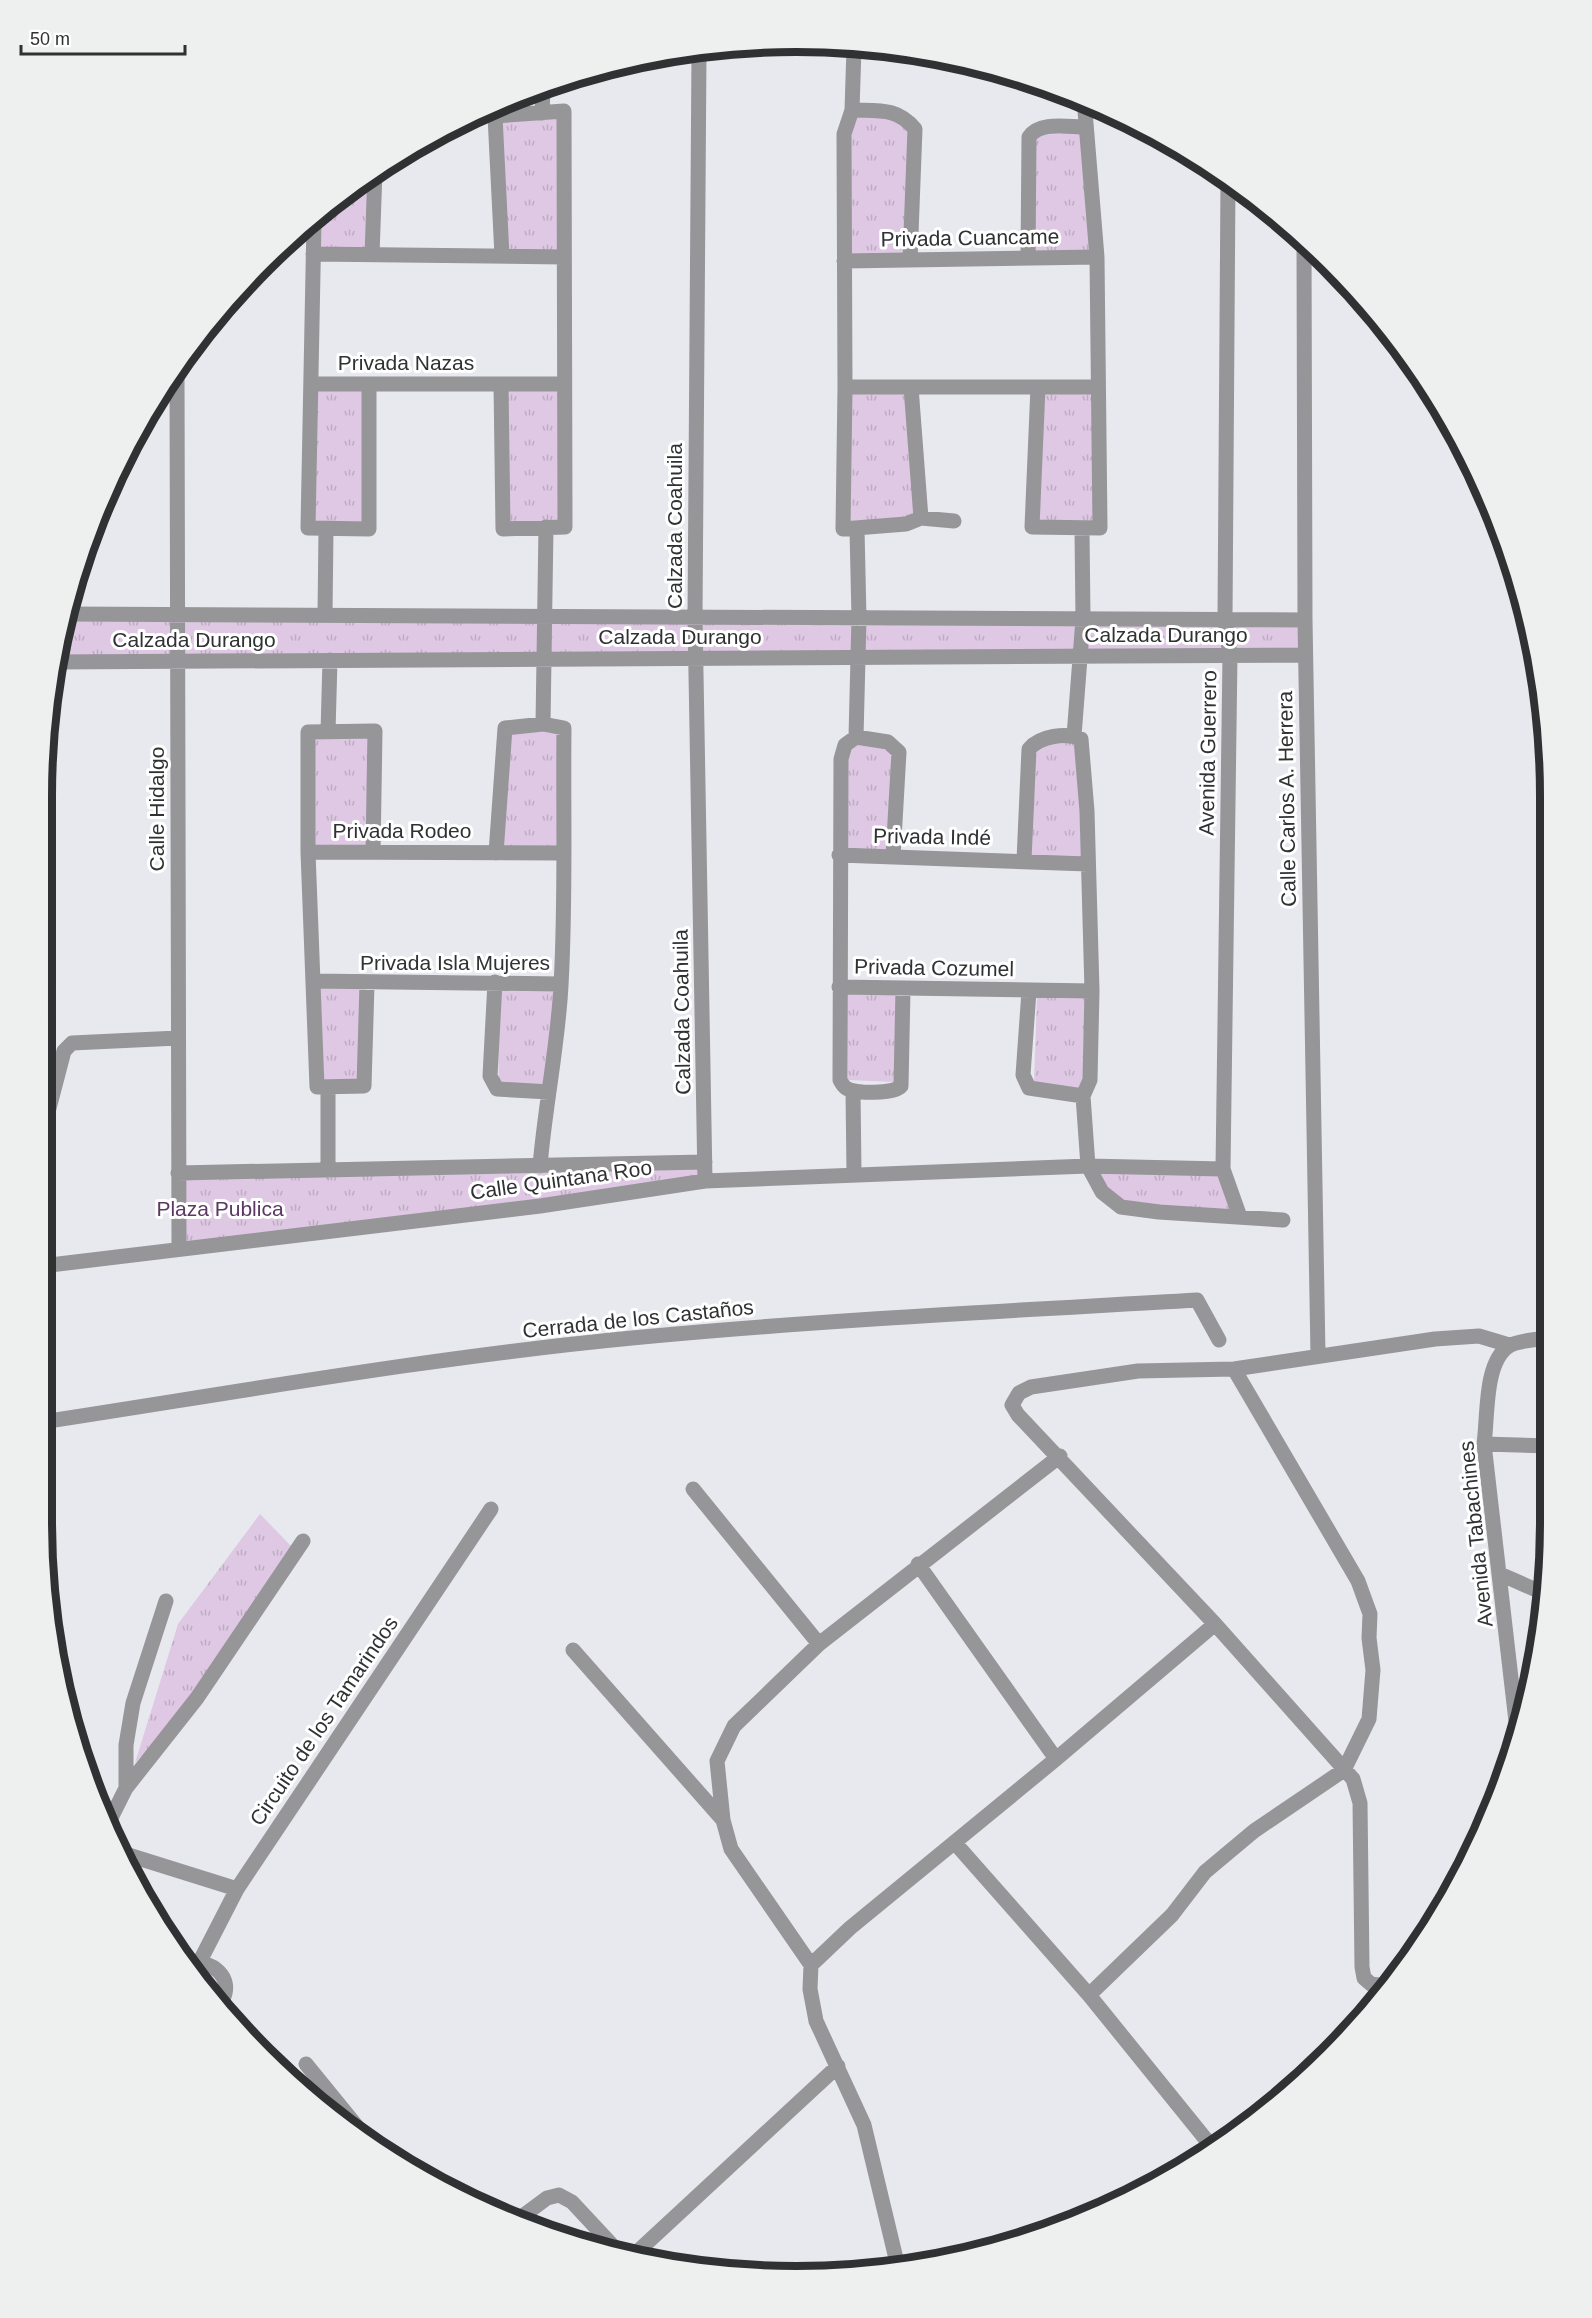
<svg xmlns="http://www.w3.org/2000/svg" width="1592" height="2318" font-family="Helvetica,sans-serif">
<defs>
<pattern id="park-tufts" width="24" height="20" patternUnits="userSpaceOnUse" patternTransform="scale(1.5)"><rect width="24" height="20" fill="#dec8e3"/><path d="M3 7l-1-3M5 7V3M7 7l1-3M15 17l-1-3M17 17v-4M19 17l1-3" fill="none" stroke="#bfacc3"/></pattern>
</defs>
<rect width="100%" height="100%" fill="#e7e9ef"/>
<path fill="url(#park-tufts)" d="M854,114L903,121L910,130L907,256L849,257V134Z
M560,116L561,252H506L502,123Z
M1081,133L1093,252L1033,254L1034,135Z
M370,175L367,251H318L319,217Z
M368,385V526L311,525L313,386Z
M560,389L563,525L505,527L504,390Z
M910,389L920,516L846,525L849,390Z
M1093,390L1097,525H1037L1041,392Z
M67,619L1299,624L1301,650L56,657Z
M562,729L560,851L499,850L508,731Z
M372,733L371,849H312L310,735Z
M854,741L894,747L890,854L843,852L848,748Z
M1042,742L1080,743L1085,861L1028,856L1032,752Z
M314,983L366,984L363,1085L318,1086Z
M497,985L558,987L548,1089L499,1085Z
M847,994L898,995L894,1082L848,1080Z
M1086,995L1088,1079L1082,1093L1034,1083L1037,997Z
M700,1166V1177L540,1200L184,1243V1180Z
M1093,1169L1222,1172L1237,1215L1123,1204L1105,1191Z
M260,1514L291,1546L176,1718L135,1763L178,1624Z"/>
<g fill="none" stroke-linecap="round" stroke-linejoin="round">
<path stroke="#969598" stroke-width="15" d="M738,48L837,46
M854,48L852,110L844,134L845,387L843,529L906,524L921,518L954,521
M699,52L695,617L705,1181
M852,110C878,111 897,107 915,129L910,260
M542,113L543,89
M1228,180L1225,619L1230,655L1223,1169L1240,1217
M314,221L308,528L369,529V384
M1304,242L1305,620L1318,1355
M313,254L564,257
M372,255L375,171
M1028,258L1029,137C1039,121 1068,127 1085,127
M844,261L1097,257
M177,370L179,1249
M311,384H563
M501,384L503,529L565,527L564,111L495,116L502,256
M845,387H1098
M911,387L921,518
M1038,387L1032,527L1100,528L1097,257L1084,99
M68,614L1305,620
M325,615L326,529
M55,662L1305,655
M543,724L546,527
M328,732L330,660
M1074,736L1083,619L1082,530
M856,737L859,618L857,529
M308,852L562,853
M496,853L505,728L543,724L564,728C563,814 566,900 561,985C558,1046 545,1105 540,1166
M839,855L1088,864
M893,857L899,752L888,742L856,737L845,745L841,759L840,1080C841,1082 843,1086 846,1088C854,1094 895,1094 901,1086L903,989
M1024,860L1029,749C1040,736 1066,732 1081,739L1087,811L1092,991L1090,1080L1083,1096L1088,1166L1102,1192L1121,1207L1159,1212L1283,1220
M313,981L561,984
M495,982L490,1076L497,1089L549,1092
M367,984L364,1086L317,1087L308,852V732L375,731L373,852
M839,987L1092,991
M1029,991L1023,1075L1029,1088L1083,1096
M328,1087V1171
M853,1091L854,1174
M42,1135L64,1051L72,1043L178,1038
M178,1173L705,1162
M42,1266L540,1206L705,1181L1088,1166L1223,1169
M42,1422C238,1392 434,1357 632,1338C820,1320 1009,1311 1197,1300L1219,1340
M1484,1444L1550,1446
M1548,1445L1550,1426
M693,1489L819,1644
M918,1564L1056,1759
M1500,1574L1543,1593
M573,1650L723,1820
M1517,1730L1484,1444C1488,1416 1484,1362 1509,1346C1518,1340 1538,1340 1550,1337
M126,1788V1745L133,1703L166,1601
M107,1826L126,1788L197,1698L303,1541
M955,1843L1089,1995L1212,2147
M122,1853L237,1889
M200,1961L237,1889L491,1509
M189,1963C211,1959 235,1977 222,2001
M811,1965L850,1928L1056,1759L1215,1624
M1386,1986L1371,1984L1364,1978L1362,1967L1360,1803L1353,1779L1215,1624L1018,1415L1012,1405L1019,1393L1031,1387L1138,1371L1234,1369L1435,1339L1479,1336L1509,1345
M1089,1995L1172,1915L1205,1872L1254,1831L1344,1770L1369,1719L1373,1670L1369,1638L1370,1614L1358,1581L1234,1369
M306,2064L372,2145
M516,2221L547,2198L559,2195L572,2202L614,2247
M636,2253L838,2066
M898,2267L864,2125L816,2021L810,1989L811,1965L731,1849L723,1820L717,1761L734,1726L819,1644L1060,1456"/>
</g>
<g text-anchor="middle" stroke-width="6" stroke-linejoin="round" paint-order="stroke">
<g font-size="21" fill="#303133" stroke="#fff">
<text transform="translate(970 238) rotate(-1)" y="7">Privada Cuancame</text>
<text x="406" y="370">Privada Nazas</text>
<text transform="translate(675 526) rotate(-90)" y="7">Calzada Coahuila</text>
<text x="1166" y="642">Calzada Durango</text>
<text x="680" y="644">Calzada Durango</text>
<text x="194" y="647">Calzada Durango</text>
<text transform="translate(1208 753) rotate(-89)" y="7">Avenida Guerrero</text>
<text transform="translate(1287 799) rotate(-91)" y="7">Calle Carlos A. Herrera</text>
<text transform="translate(157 809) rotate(-90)" y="7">Calle Hidalgo</text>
<text x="402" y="838">Privada Rodeo</text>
<text transform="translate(932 837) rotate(1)" y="7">Privada Indé</text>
<text x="455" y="970">Privada Isla Mujeres</text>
<text transform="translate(934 968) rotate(1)" y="7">Privada Cozumel</text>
<text transform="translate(682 1012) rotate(-91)" y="7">Calzada Coahuila</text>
<text transform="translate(561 1180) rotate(-8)" y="7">Calle Quintana Roo</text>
<text transform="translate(638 1319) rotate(-6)" y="7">Cerrada de los Castaños</text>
<text transform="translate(1476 1534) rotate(-96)" y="7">Avenida Tabachines</text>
<text transform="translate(324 1721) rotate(-56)" y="7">Circuito de los Tamarindos</text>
</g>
<g font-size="21" fill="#5b3862" stroke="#fff">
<text x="220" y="1216">Plaza Publica</text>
</g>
</g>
<path d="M0 0H1592V2318H0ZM796 52H796A744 744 0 0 1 1540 796V1522A744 744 0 0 1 796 2266H796A744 744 0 0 1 52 1522V796A744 744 0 0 1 796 52Z" fill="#eeefef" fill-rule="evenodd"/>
<path fill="none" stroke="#303133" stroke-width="8" d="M796 52H796A744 744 0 0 1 1540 796V1522A744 744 0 0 1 796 2266H796A744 744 0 0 1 52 1522V796A744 744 0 0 1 796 52Z"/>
<path d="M21 45v9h164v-9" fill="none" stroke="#303133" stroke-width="3"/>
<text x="30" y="45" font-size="18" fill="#303133" stroke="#ffffff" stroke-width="4.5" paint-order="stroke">50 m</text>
</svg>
